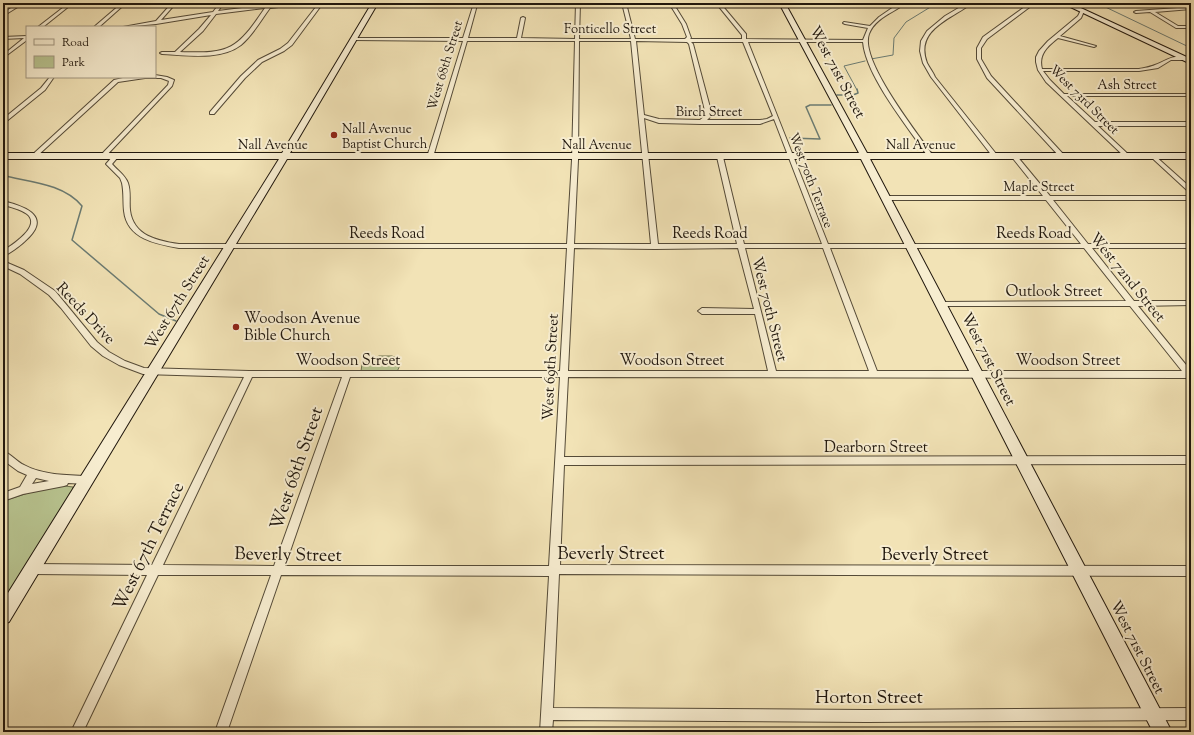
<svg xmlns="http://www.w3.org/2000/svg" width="1194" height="735" font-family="'Sorts Mill Goudy',serif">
<rect width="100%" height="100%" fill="#f2e3b6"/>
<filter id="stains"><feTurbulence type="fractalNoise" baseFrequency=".005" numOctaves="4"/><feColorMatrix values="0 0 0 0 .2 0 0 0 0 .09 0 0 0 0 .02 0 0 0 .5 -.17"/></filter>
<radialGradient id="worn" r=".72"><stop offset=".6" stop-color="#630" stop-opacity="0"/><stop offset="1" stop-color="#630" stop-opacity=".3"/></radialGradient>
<path fill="#b8c490" stroke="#6c6e4e" d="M379,356H392L397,358C399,363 401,366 397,371H361L362,364Z
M65,486L73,487L74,492L3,606V501L44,488Z"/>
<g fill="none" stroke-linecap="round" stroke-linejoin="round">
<path stroke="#6b7b72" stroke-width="1" d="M1097,3L1191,48
M871,59L893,55L894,38L906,22L937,3
M857,90L844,66L865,61"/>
<path stroke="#6b7b72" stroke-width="1.5" d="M837,95H853L858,93L857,89
M790,138L820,139L806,107L810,105H831
M5,176C31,182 64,184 82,206L72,240L159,314L176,321"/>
<defs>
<path id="street" d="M19,3H24L3,16V13Z
M69,3H73L43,27H38Z
M122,3H126L99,27H94Z
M172,3H176L161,20L213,12L220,3H224L218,11L267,5L269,3H271V5L312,3L270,8C261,20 253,35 241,45C220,61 186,55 162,54L160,53L162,52H175L199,29L211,15L156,24L123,27L156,21ZM265,8C237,49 231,54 180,52L203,31L216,14Z
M319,3H323L292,45L284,51L262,62L245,78L214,114H210V112L241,76L258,60L280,49L288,43Z
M364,3H371L376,5L374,6Z
M474,3L518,4L516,5H477L468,38H517L521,18L523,17L525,18L521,38L575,39L576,3H580L579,39H631L622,3H626L635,39H685L687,37L682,24L669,3H673L686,24L691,38L690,39H742V35L716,3H720L746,34V39L863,40L868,28L845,24L843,23L844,22L870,26L879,17L895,6L796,4L794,3H906C893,13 875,18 869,34C859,60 918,134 934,157L931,159L928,157C909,128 866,77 863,42H748L828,244H1081L1046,200H887L884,198L887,196H1043L1011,156L1014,154L1016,155L1050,196H1191V200H1053L1088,244H1191V248H1092L1134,301H1191V305L1138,306L1191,371V378L568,377L564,457L1191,456V464L564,465L560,565L1191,566V576L559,574L553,708L867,710L1191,708V720L867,722L553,720L552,732H540L549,576L281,575L227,732H215L271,575H158L83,732H71L147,575L32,574L28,572L27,569L28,566L32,564L152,565L244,377L143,374L119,365L103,356L91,346L61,308L49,295L20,274L3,266V261L24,270L55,291L97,342L109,352L125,361L144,368L249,371H560L567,248H179C156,244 127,239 124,211C123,202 124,192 122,183L120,178L106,164L113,156L118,157L112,164C117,170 125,175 128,183C131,192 129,201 130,210C133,236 158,241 179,244H567L572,160L575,41H467L433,157L430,159L427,157L463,41L354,40L352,39L354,38H463ZM579,41H631L651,244H574L578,160ZM636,41L687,42L689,44L706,115L700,120L659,119L644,115ZM691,42H743L773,116L767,119L760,120H707L712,115L693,44ZM644,118L659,123L701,124H760L774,119L822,244H744L723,157L720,155L717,157L737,244H658ZM574,248L655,249L738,248L754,309L702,308L698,311L702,314H755L768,371H568ZM745,248H823L869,371H776ZM830,248H1084L1126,301L941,302L937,304L941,306H1130L1182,371H877ZM252,377H342L274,566L163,565ZM350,377H560L549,566H285Z
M967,3H972C952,19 914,29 927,63C929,67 933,72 935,77L997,155V157H993L931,77L923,63L920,51L921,41L927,31L945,16Z
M1030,3H1035L987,39L981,48V59L991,76L1064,155L1065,156L1062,158L1060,157L987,78L977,59V48L983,37Z
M1191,7V9L1155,12L1178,26H1191V28H1176L1150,12L1136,13L1134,12L1136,11Z
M1081,10L1084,11L1081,18L1060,36L1096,46L1094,47L1058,38C1048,46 1038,54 1042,69H1139C1144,68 1151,67 1155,65C1166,61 1175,53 1186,59L1184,60H1171L1158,68L1139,71H1043L1050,80L1064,94H1191V96H1067L1095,122H1191V126H1098L1130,156L1125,157L1046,82L1038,70L1036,62V57L1039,51L1048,41L1078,16Z
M27,36V40L3,58V55L24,38L3,39V37Z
M155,75L167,77L174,80L172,86L104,158L99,157L168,85L169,81L161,78H145L118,82L36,157L31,156L114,80L127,77H155Z
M50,77H54L45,90L3,124V119L41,88Z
M1153,154L1191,188V193L1189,192L1151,157L1150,156Z
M3,201C27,207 53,217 24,242C18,247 11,253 3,256V251C12,245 42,226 27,214C20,209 11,207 3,205Z
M3,451C11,454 17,462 24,465C42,475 66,475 86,476L89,477L91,480L89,483L86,484L68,483L67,485L64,486L23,494L3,501V493L20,487L27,475L18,471L3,460ZM36,478L49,481L32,484Z"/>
<path id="secondary" d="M372,3H378L290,153H859L779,3H785L867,153H1191V159H870L1172,732H1153L861,159H287L9,622L3,624V601L279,159H3V153H282Z
M1062,3H1070L1191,59V64Z
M1182,3L1191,4V8Z"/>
</defs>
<use href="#street" stroke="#544a37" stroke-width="2"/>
<use href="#secondary" stroke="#20170d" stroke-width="2"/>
<use href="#street" fill="#f7edd0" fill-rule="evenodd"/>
<use href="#secondary" fill="#f7edd0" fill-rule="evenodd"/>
</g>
<g fill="#8f2418" stroke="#f7edd0" stroke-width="1.5">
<circle cx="334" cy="135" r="4"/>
<circle cx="236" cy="327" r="4"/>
</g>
<g text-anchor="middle" stroke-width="4" stroke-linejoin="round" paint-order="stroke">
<g font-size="13" fill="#20170d" stroke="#f7edd0">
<text x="610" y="33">Fonticello Street</text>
<text transform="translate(444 65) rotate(-73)" y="5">West 68th Street</text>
<text x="1127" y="89">Ash Street</text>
<text transform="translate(1085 99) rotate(45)" y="5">West 73rd Street</text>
<text x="709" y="116">Birch Street</text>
<text x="273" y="149">Nall Avenue</text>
<text x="597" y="149">Nall Avenue</text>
<text x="921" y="149">Nall Avenue</text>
<text transform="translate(812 180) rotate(69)" y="5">West 70th Terrace</text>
<text x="1039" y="191">Maple Street</text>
</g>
<g font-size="13" fill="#20170d" stroke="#f7edd0" text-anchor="start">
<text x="342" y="133">Nall Avenue<tspan x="342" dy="15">Baptist Church</tspan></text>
</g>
<g font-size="15" fill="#20170d" stroke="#f7edd0">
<text transform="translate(838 72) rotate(62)" y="5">West 71st Street</text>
<text x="387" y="238">Reeds Road</text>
<text x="710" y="238">Reeds Road</text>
<text x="1034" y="238">Reeds Road</text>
<text transform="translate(1128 277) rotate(51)" y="5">West 72nd Street</text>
<text x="1054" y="296">Outlook Street</text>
<text transform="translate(177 302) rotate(-58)" y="5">West 67th Street</text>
<text transform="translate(770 309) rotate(76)" y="5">West 70th Street</text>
<text transform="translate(86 313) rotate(47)" y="5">Reeds Drive</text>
<text transform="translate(989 359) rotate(63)" y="5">West 71st Street</text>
<text x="348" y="365">Woodson Street</text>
<text x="672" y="365">Woodson Street</text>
<text x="1068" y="365">Woodson Street</text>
<text transform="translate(550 367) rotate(-87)" y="5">West 69th Street</text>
<text x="876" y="452">Dearborn Street</text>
<text transform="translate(1138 647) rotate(63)" y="5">West 71st Street</text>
</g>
<g font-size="15" fill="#20170d" stroke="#f7edd0" text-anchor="start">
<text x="244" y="323">Woodson Avenue<tspan x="244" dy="17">Bible Church</tspan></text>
</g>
<g font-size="18" fill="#20170d" stroke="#f7edd0">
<text transform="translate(296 468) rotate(-71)" y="6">West 68th Street</text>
<text transform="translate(148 546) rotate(-64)" y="6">West 67th Terrace</text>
<text x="611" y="559">Beverly Street</text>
<text transform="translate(288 554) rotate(1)" y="6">Beverly Street</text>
<text x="935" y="560">Beverly Street</text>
<text x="869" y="703">Horton Street</text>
</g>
</g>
<rect width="1194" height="735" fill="none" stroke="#f2e3b6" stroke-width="16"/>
<rect x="4" y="4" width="1186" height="727" fill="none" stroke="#20170d" stroke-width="2"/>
<rect x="8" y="8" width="1178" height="719" fill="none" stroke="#20170d"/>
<rect x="26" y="26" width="130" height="52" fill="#f7edd0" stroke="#a19782"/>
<rect x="34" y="39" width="20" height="6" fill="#f7edd0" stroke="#a19782"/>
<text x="62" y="46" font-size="12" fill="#20170d">Road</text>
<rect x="34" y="56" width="20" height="12" fill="#b8c490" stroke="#a19782"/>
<text x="62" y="66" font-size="12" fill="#20170d">Park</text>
<rect width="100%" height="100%" filter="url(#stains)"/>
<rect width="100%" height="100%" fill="url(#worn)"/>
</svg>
